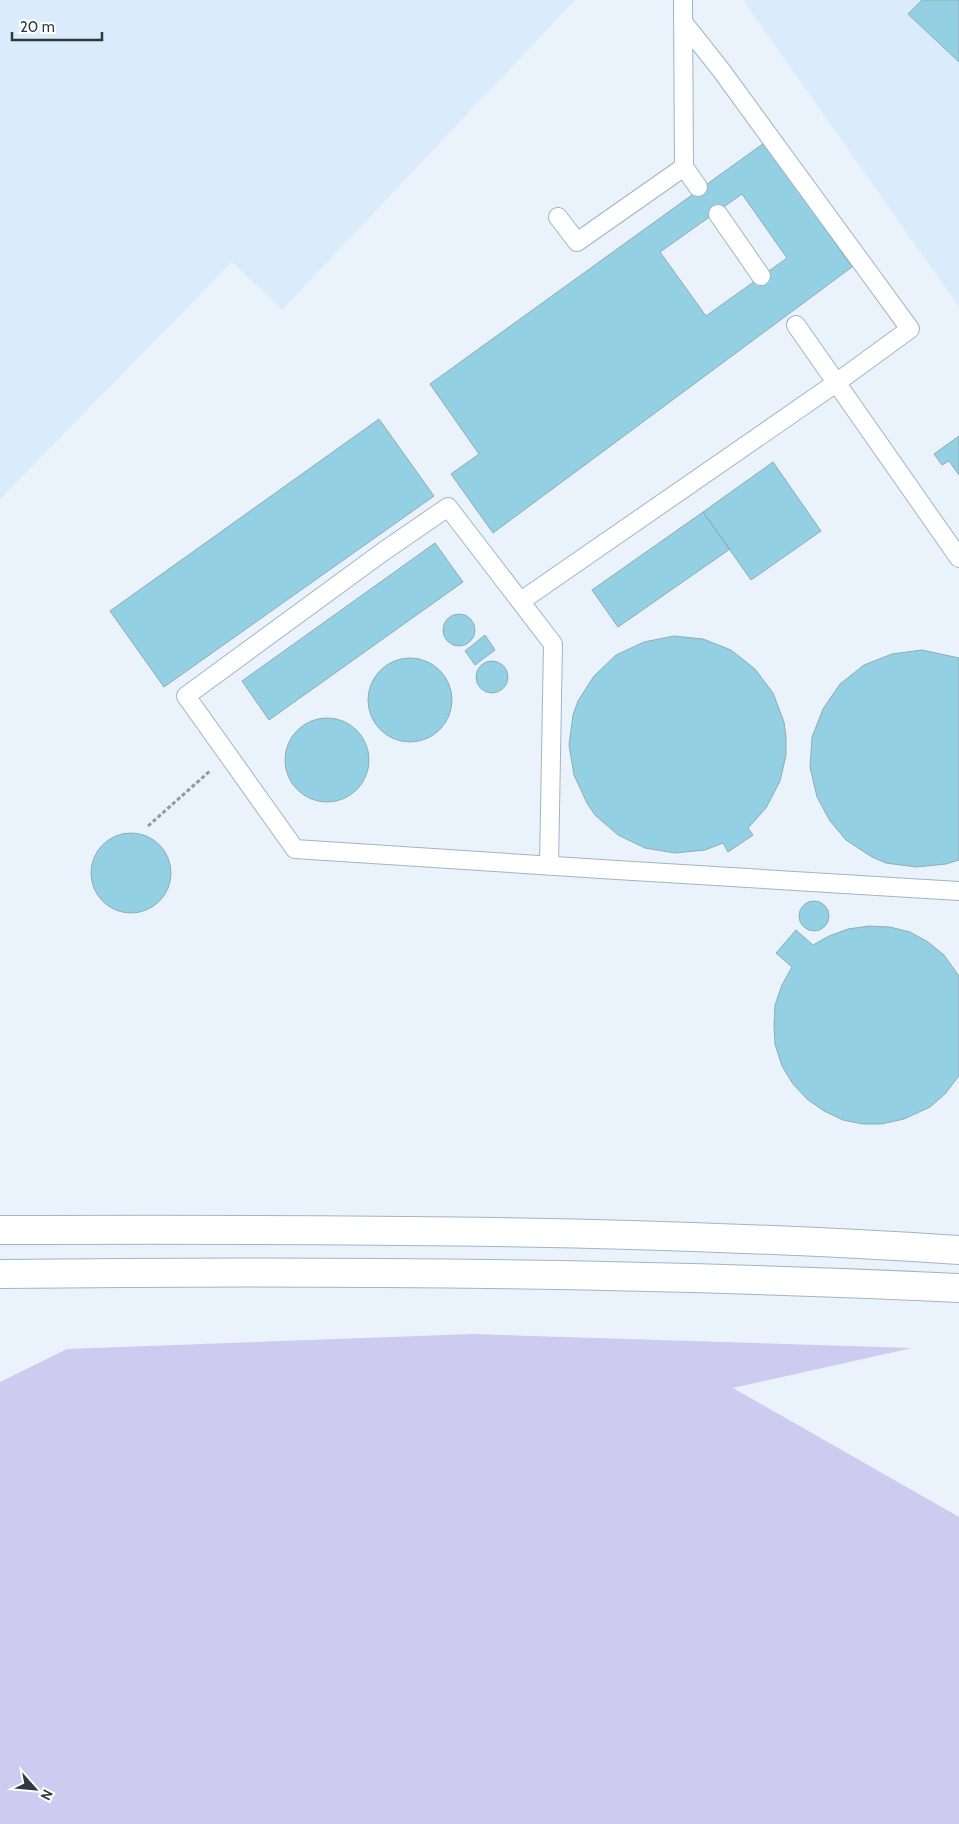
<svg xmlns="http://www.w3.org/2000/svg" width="959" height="1824" font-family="Cabin,sans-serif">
<rect width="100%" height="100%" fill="#eaf3fb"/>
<path fill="#daecfb" d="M0,0H575L282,310L232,262L0,499Z
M743,0H959V307Z"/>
<path fill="#cecbf0" d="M472,1334L912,1348L733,1388L959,1517V1824H0V1382L67,1349Z"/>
<path fill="#93d0e3" stroke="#8eadb7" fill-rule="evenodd" d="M922,0H959V62L908,14Z
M764,143L852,267L493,533L451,474L479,454L430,384ZM742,194L787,258L706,316L660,252Z
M379,419L434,496L164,687L110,611Z
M959,436V475L949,461L942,465L934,454Z
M773,462L821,531L751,580L703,512Z
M703,512L730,549L618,627L592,590Z
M435,543L463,582L269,720L242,681Z
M443 630a16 16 0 1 1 32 0a16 16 0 1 1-32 0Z
M485,635L495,650L475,665L465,651Z
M674,636L703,639L731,650L755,669L773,693L784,722L786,737V755L780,781L766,808L748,828L753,835L728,852L723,843L705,850L675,853L645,848L618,835L595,815L587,803L574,775L569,745L573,715L578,701L594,676L616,655L644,642Z
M922,650L959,658V860L946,864L916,867L886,863L872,857L846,840L830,821L817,797L810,767L812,737L823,709L840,684L864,665L892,654Z
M368 700a42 42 0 1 1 84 0a42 42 0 1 1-84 0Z
M476 677a16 16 0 1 1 32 0a16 16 0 1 1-32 0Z
M285 760a42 42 0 1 1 84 0a42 42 0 1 1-84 0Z
M91 873a40 40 0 1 1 80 0a40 40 0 1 1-80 0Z
M799 916a15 15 0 1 1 30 0a15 15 0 1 1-30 0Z
M869,926L890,927L910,932L928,942L944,955L959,976V1074L958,1077L945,1094L930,1107L904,1119L881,1124H863L843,1120L824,1111L807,1099L793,1084L782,1066L775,1044L774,1026L775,1005L782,985L792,967L776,953L796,930L813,945L829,936L848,929Z"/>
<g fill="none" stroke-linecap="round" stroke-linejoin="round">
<defs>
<path id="service" d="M683,0L684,167L698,187
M718,214L761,276
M558,217L577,242L684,167
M796,325L959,558
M521,601L836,383L910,329L721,70L683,22
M549,866L553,644L448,507L384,551L186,696L295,849C516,863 738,879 959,891"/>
<path id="trunk" d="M0,1230C320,1229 640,1229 959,1250
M0,1274C320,1270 640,1273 959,1288"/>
</defs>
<use href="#service" stroke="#9fb5c8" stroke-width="20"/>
<use href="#trunk" stroke="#9fb5c8" stroke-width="30"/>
<path stroke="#9099a1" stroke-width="3" stroke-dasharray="4 2.5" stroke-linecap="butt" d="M148,826L211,770"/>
<use href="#service" stroke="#fff" stroke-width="18"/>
<use href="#trunk" stroke="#fff" stroke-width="28"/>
</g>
<g transform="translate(35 1789) rotate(117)" stroke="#ffffff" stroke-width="4" paint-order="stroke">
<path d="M0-4L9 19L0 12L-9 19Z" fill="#2e383f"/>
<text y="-8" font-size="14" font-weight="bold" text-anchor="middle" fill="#2e383f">N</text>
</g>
<path d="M12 32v8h90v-8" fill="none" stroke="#2e383f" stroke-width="2.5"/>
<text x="20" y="32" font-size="15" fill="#2e383f" stroke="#ffffff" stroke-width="4" paint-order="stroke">20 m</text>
</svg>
